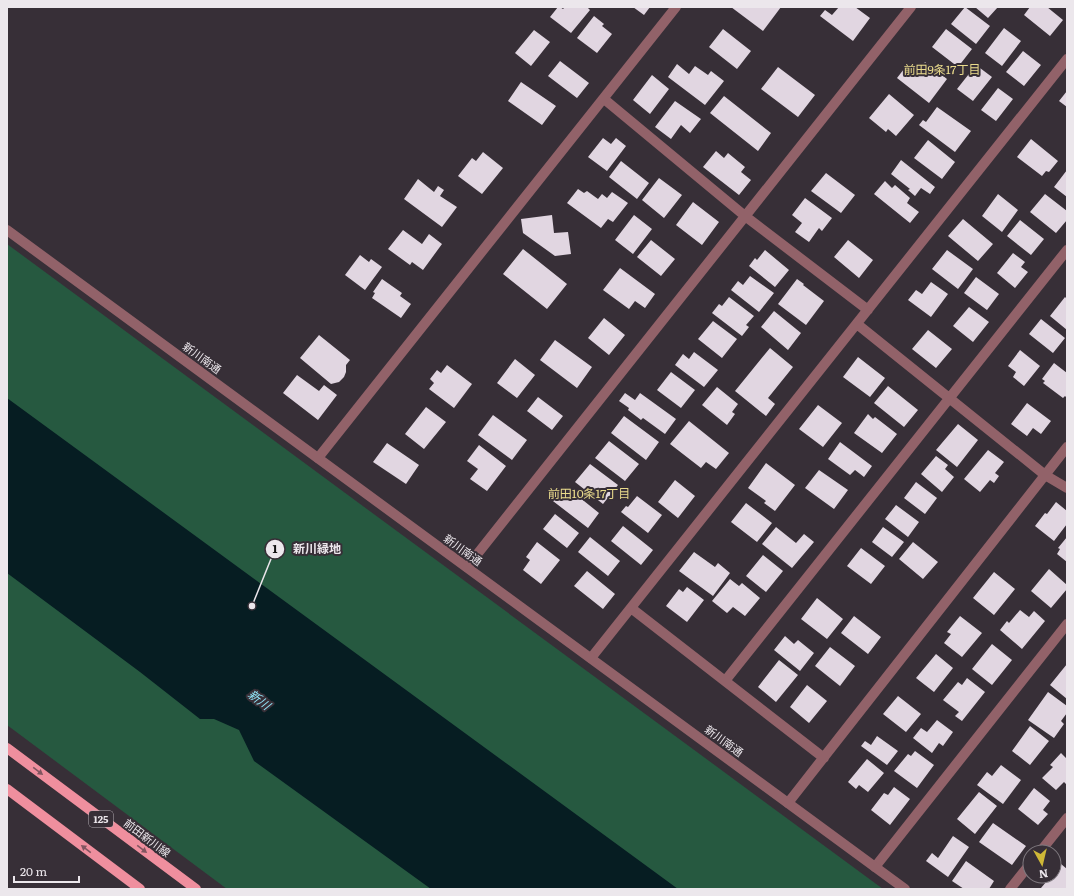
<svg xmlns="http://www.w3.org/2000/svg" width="1074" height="896" font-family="Literata,'Noto Sans JP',serif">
<rect width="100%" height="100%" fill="#372f37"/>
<path fill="#265940" d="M7,244L883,889H227L7,725Z"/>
<path fill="#061d22" d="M7,398L678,889H431L254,761L239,730L214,719H200L140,672L7,573Z"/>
<path fill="#e1d6e1" d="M558,7H560L563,9L565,7H587L590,10L571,33L550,17Z
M633,7H650L644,15Z
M731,7H781L763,31Z
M839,7H855L870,18L853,41L820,16L825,10L832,15Z
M965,7L990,26L976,44L951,24Z
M975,7H998L988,18Z
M1030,7H1047L1063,20L1050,36L1024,15Z
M594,16L604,24L602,26L612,34L597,53L577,38Z
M1004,28L1021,41L1002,66L985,53Z
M723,29L751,51L737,69L709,47Z
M946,29L972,49L958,67L932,47Z
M534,30L550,42L531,66L515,53Z
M1023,51L1041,65L1024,86L1006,72Z
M560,61L589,83L577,98L548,76Z
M925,62L947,79L929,103L897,78L904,69L907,71L911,66L918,71Z
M677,64L689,74L695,66L708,75L711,71L724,81L705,105L668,77Z
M976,65L992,77L973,101L957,89Z
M778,67L815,95L798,117L761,89Z
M652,75L669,89L650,114L633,100Z
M521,82L556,106L542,125L508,101Z
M998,88L1013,99L996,121L981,110Z
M1067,91V107L1059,101Z
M889,94L914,115L896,136L888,129L886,132L869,118Z
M724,96L771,133L758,151L710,113Z
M675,101L701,119L690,133L681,125L671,139L655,127Z
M937,107L971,131L955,152L919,125L923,120L926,122Z
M603,138L611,144L616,138L626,146L607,171L588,157Z
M1031,139L1058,161L1049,172L1046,171L1042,176L1017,157Z
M928,140L955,162L942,179L914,158Z
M716,151L724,158L728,153L745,167L741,172L751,180L739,195L703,167Z
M483,152L503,168L482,194L458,176L472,158L476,161Z
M901,160L935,187L930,194L921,188L915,196L908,190L910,189L891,174Z
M621,161L649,183L637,199L609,177Z
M1067,170V197L1054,187Z
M826,173L855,195L841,213L811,191Z
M659,178L682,195L664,218L642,200Z
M418,179L434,192L438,186L444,190L440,196L457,207L442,227L404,199Z
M885,181L892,188L895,185L910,198L907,203L919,212L910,223L874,194Z
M578,189L584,193L587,191L598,199L602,194L607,198L612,192L628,203L613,222L608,219L601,228L567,203Z
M998,194L1018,210L1002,232L982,216Z
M1045,194L1067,211V220L1056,233L1030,212Z
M805,198L832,218L822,231L819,228L809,242L795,232L802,223L792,215Z
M693,202L719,222L702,245L676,225Z
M552,215L554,233L568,232L571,254L555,256L523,233L521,219Z
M634,215L652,229L633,254L615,240Z
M963,219L993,244L978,261L948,236Z
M1020,220L1044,239L1031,255L1007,236Z
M403,230L422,244L429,234L442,244L423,270L412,262L410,265L388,249Z
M651,240L675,259L661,276L637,257Z
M848,240L873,260L859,278L834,257Z
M523,249L567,284L547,309L503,274Z
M765,250L789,270L775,287L749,266L755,258L757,260Z
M947,250L973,269L958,289L932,269Z
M1013,253L1025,262L1021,267L1028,272L1015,288L997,273Z
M360,255L369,262L371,259L382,267L365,290L345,275Z
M620,268L655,294L645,308L635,301L629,309L603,290Z
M750,276L774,293L759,312L731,290L738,281L743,285Z
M976,277L999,294L987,310L964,293Z
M382,279L402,293L400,296L411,304L401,318L372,298L375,293L373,292Z
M797,279L804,284L803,285L824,301L806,325L778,304Z
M931,282L948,294L931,317L908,300L916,290L922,294Z
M729,297L754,316L746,325L749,327L742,336L712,313L719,304L722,306Z
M1065,297L1067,299V330L1050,316Z
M969,307L989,322L973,342L953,326Z
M774,311L801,333L788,350L761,327Z
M604,318L625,335L609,355L588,338Z
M1041,319L1065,338L1053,353L1029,334Z
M713,321L737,339L722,358L698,339Z
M928,330L952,349L936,368L912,349Z
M319,335L350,360L346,365V372L344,377L339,382L331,384L300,358Z
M555,340L592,367L577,388L540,360Z
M770,348L793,367L768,398L775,404L766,416L735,391Z
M1020,350L1040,366L1024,386L1013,377L1016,372L1008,366Z
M694,352L718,370L704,387L675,365L683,354L689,359Z
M858,357L885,378L870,397L843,377Z
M515,359L535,375L517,398L497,383Z
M1054,363L1067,373V398L1065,396L1063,398L1043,383L1045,381L1042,379Z
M447,365L472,384L454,408L429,389L434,383L430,379L437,370L441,373Z
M671,372L695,390L681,408L657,390Z
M297,375L319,391L324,385L337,395L318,420L283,393Z
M888,386L918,410L904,427L874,403Z
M717,387L738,404L732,412L735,414L727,425L702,405Z
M625,393L635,400L640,393L676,419L665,434L643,418L641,420L628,410L629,408L619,401Z
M538,397L563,416L552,430L527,411Z
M1027,403L1051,421L1041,434L1033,428L1027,436L1011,424Z
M818,405L842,423L823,447L799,429Z
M426,407L446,422L424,449L405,434Z
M868,414L873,419L875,417L897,434L882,453L854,433Z
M493,415L527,440L512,460L478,435Z
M624,416L659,442L646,460L611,433Z
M689,421L729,453L716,469L706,462L701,468L670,444Z
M958,424L978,440L957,467L936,450Z
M609,441L639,464L625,481L595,458Z
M840,442L872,466L864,477L855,470L850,475L828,459Z
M387,443L419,465L406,484L373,462Z
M479,445L506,466L487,491L470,479L478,469L467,461Z
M988,450L1004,462L995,473L999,476L994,483L990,480L980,492L964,479Z
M936,456L948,465L945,469L954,477L942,492L921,474Z
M766,463L795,485L775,511L764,503L766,501L748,488Z
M590,464L618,485L603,504L575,482Z
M819,470L848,490L834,509L805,488Z
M675,480L695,496L678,518L658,502Z
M916,482L937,498L925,514L904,498Z
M557,488L569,498L574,493L599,513L588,528L549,498Z
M637,496L662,515L648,533L621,512L626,506L628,507Z
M1056,502L1067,511V524L1054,541L1035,526L1045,513L1047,514Z
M746,503L772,523L757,542L731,522Z
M896,505L919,522L908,537L885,519Z
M555,514L579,533L567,548L543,529Z
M623,526L653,550L641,565L611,541Z
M776,527L796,543L804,534L814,542L792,568L762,544Z
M883,527L904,542L892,557L872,542Z
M590,537L620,561L608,576L578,552Z
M1067,537V562L1057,554L1060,549L1058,548Z
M537,542L560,560L541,584L523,570L530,560L526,557Z
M913,542L938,562L923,579L899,559Z
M861,548L885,566L871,584L847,566Z
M694,552L715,567L718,563L730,573L713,596L679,571Z
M763,555L783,571L766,592L746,576Z
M1049,569L1067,585V589L1051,608L1031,591Z
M587,571L615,594L603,609L574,586Z
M994,572L1015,589L994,615L973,598Z
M730,579L739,586L742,583L760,598L745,616L733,607L727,613L712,601Z
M687,587L704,600L687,622L666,606L679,589L683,592Z
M817,598L843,619L827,639L801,619Z
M1020,610L1029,617L1034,611L1045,621L1022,649L1000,630L1007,621L1009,623Z
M854,616L881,637L868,654L841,633Z
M960,616L982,633L962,657L944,643L951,634L947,632Z
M785,636L794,644L798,640L814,653L800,671L774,650Z
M992,644L1012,660L992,685L972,669Z
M830,647L855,666L840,686L815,666Z
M936,654L953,668L934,692L916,678Z
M779,660L798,675L776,702L758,687Z
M1067,664V699L1050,685Z
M967,678L985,692L962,721L955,716L959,712L943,700L958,682L962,685Z
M807,685L827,701L809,723L790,707Z
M1048,692L1067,706V713L1061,721L1064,724L1054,738L1028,720Z
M898,696L921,714L906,732L883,714Z
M937,720L953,732L943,746L939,743L932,753L913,738L921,728L927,732Z
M1030,726L1049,741L1030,765L1012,751Z
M877,736L898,751L887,765L861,746L865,741L871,745Z
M915,751L934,765L917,788L894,771L908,754L911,756Z
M1061,753L1067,759V785L1064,782L1056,790L1042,778L1053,767L1050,765Z
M867,759L884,773L868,792L859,785L856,789L848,782Z
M1001,765L1021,780L1003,804L977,785L987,772L992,776Z
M894,787L910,799L890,825L871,810L884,793L888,795Z
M1034,788L1050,801L1043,810L1048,814L1038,825L1018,809Z
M979,792L997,806L975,834L957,819Z
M993,823L1026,846L1012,865L979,842Z
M953,836L969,847L948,877L926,861L932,853L938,858Z
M966,861L994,881L989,889H964L952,881Z
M1061,864L1067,869V889H1042L1041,888L1051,876H1054V873Z"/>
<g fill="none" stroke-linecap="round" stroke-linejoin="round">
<path stroke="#926269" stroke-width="10" d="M604,99L745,216L868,310
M857,324L1045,475L1067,488
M318,458L676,7
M467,567L911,7
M631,608L824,758
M591,658L1067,59
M725,681L1067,250
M788,803L1067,447
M1040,852L1067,818
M875,867L1067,624
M1010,889L1030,864"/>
<path stroke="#926269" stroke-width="10" d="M7,230L905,889"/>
<path stroke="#ef8f9e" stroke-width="10" d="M7,748L196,889
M7,789L140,889"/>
</g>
<defs><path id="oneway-solid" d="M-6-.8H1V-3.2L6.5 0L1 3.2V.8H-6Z"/></defs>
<g fill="#815560">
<use href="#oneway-solid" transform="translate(38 771) rotate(37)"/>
<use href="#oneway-solid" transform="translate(86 849) rotate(-143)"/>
<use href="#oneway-solid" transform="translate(142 849) rotate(37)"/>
</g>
<g text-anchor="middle" stroke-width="4" stroke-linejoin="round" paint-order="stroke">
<rect fill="#372f37" stroke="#b6b0b6" stroke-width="1" x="89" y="811" width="24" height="16" rx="3"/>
<g font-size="10" font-weight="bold" fill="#ece7ec">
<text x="101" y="823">125</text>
</g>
<g font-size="11" fill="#ece7ec" stroke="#372f37">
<text transform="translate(202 358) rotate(36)" y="4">新川南通</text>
<text transform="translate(463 550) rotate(36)" y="4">新川南通</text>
<text transform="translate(724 741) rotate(36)" y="4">新川南通</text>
<text transform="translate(147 838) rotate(37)" y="4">前田新川線</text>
</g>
<g font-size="12" fill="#eadb8c" stroke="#372f37">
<text x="942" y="74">前田9条17丁目</text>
<text x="589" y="498">前田10条17丁目</text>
</g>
<g font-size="12" font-style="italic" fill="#92e7fa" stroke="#372f37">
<text transform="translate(259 700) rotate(37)" y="4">新川</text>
</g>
</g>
<path fill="none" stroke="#ece7ec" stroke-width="1.5" d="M252 606L275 549"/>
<g fill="#ece7ec" stroke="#372f37" stroke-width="1.5">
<circle cx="252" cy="606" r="4"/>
<circle cx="275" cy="549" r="10"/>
</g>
<g font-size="12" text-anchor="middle" font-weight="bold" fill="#111">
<text x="275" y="553">1</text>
</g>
<g font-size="12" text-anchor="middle" font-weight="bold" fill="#ece7ec" stroke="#372f37" stroke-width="4" stroke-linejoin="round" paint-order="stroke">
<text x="317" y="553">新川緑地</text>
</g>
<rect width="1074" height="896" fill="none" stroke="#ece7ec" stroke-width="16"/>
<g transform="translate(1042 864) rotate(172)"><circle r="19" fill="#372f37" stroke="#7f797f"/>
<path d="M0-3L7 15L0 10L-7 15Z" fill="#cfb837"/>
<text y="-6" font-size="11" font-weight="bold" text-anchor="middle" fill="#ece7ec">N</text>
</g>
<path d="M14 876v6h65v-6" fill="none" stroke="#ece7ec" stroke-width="2"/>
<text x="20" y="876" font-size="12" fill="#ece7ec" stroke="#372f37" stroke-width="3" paint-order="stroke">20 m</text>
</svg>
